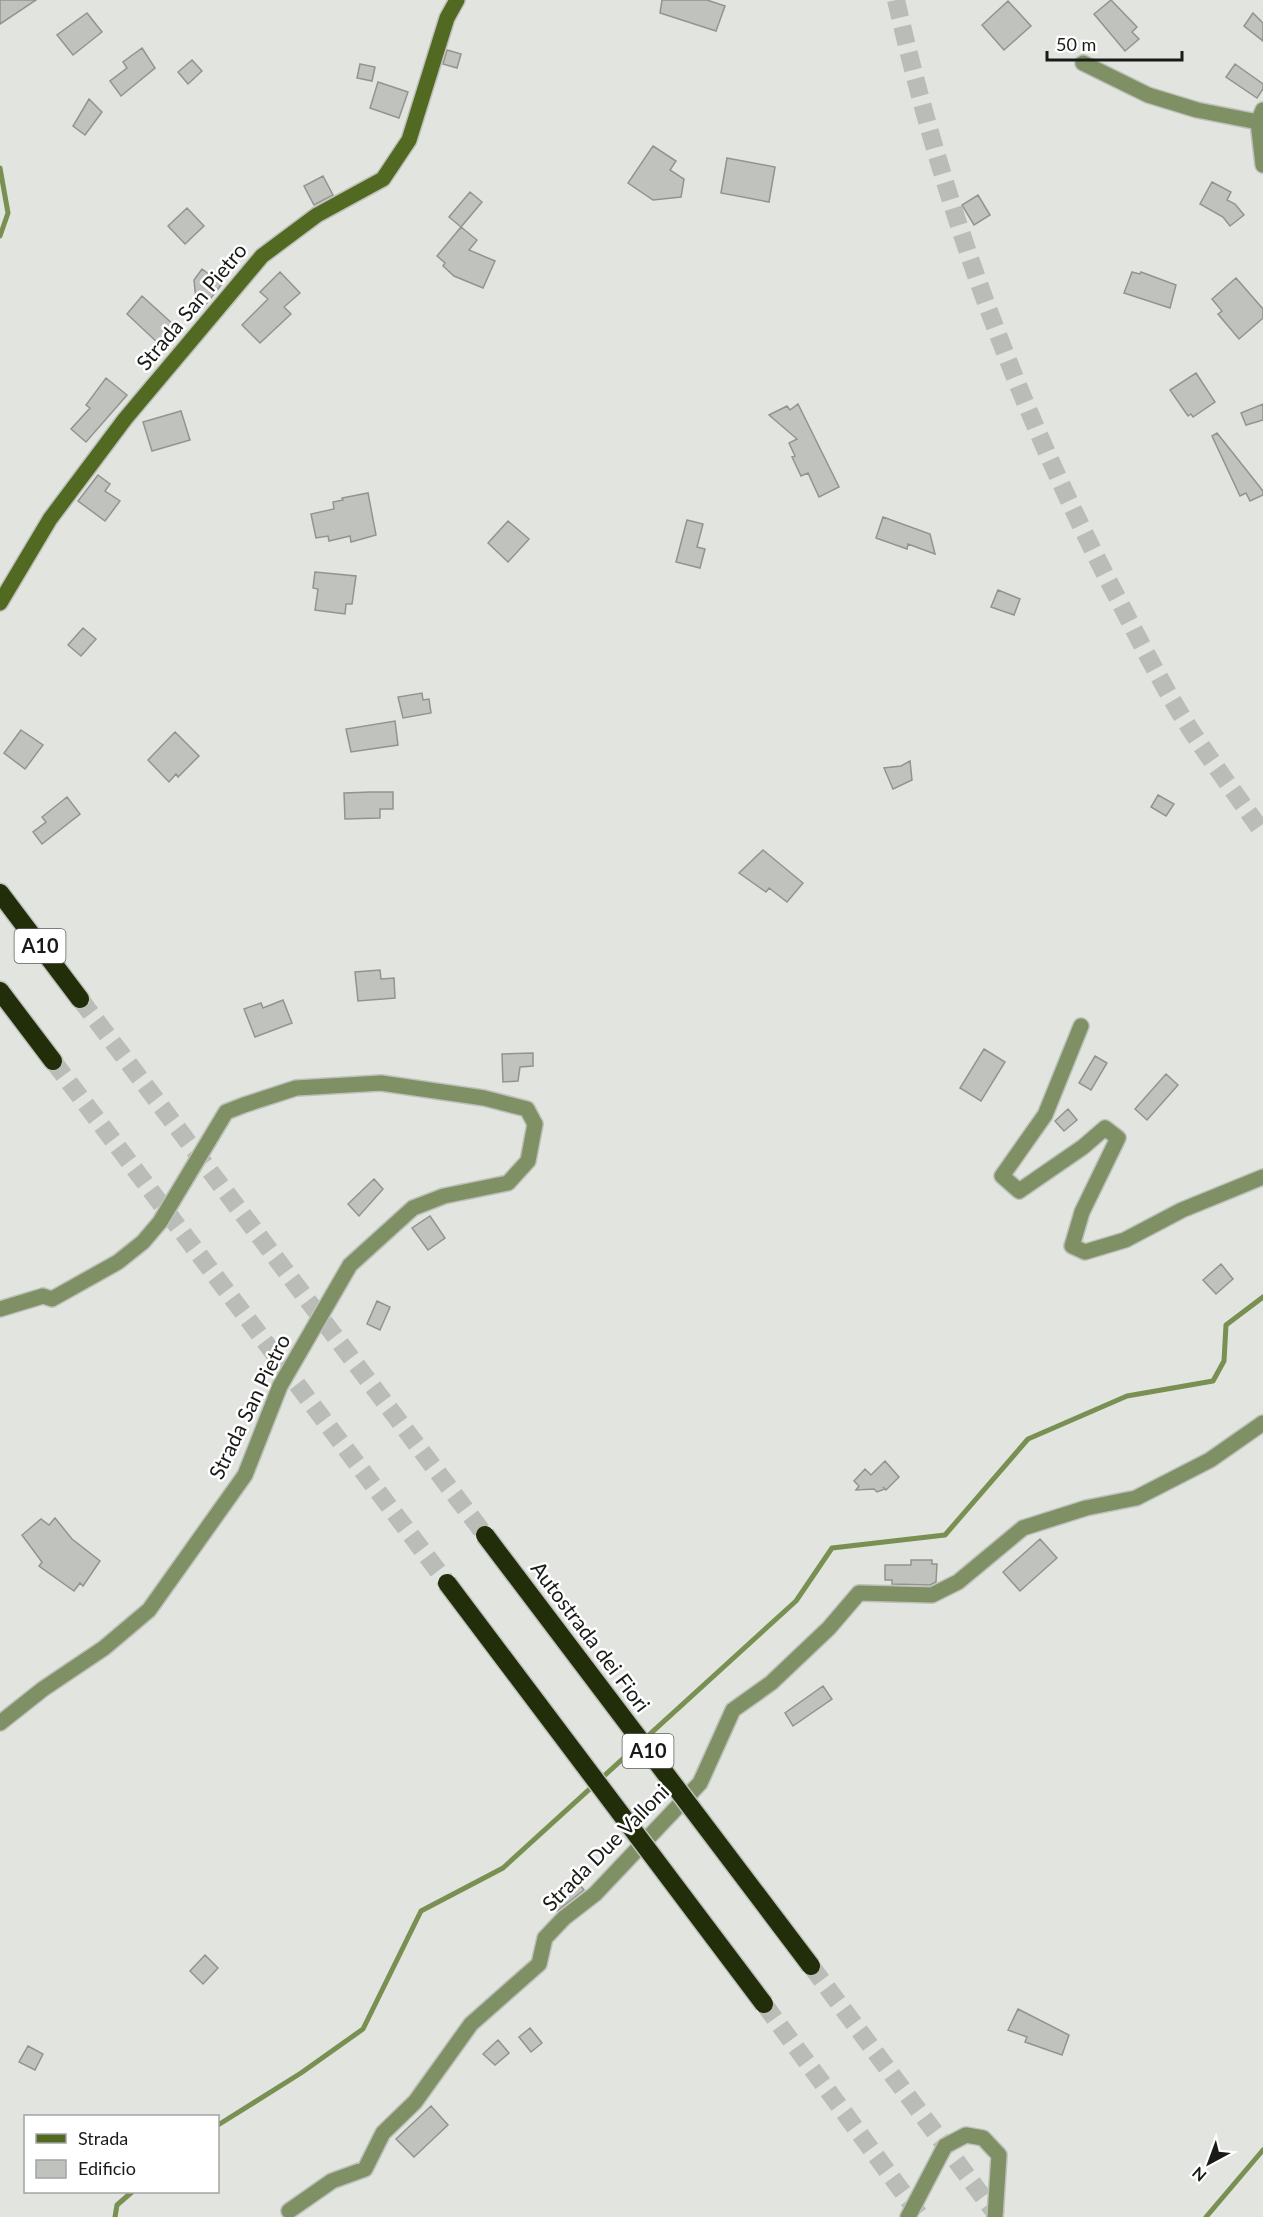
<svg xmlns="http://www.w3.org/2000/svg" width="1263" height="2217" font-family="Lato,sans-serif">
<rect width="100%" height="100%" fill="#e1e4df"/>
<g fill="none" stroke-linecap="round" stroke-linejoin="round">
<path stroke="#799052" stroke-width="5" d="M0,168L8,213L0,236
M218,2125L301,2073L363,2029L421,1911L503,1868L796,1601L832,1548L945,1535L1028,1439L1127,1396L1213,1381L1224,1361L1226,1325L1263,1297
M115,2217L117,2205L132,2192
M1206,2217L1263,2150"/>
</g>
<path fill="#c0c2bd" stroke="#92948f" stroke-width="1.5" d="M0,0H36L0,24Z
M662,0H707L725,6L716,31L660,13Z
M1111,0L1137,27L1132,32L1139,39L1125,51L1094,14Z
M1008,1L1031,26L1004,50L982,25Z
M87,13L102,32L73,55L57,35Z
M1253,13L1263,23V41L1244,26Z
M142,48L155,68L121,96L110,81L127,68L123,62Z
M447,50L461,54L457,68L443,64Z
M192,60L202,71L188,84L178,72Z
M360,64L375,67L372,81L357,78Z
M1235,64L1263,84V89L1257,98L1226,77Z
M378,82L408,92L399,118L370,108Z
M89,99L102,112L85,135L73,126Z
M653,146L676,161L670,170L684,179L681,197L653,200L628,183Z
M727,158L775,167L769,202L721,193Z
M323,176L333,195L314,205L304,186Z
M1212,182L1231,192L1227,200L1235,204L1244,215L1230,226L1223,217L1200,204Z
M470,192L482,202L461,227L477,240L469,250L495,261L483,288L454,276L443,266L445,263L437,256L461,227L449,217Z
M978,195L990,215L974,225L962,205Z
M187,208L204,226L185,244L168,226Z
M202,269L222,284L204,307L196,300L194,280Z
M280,272L300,293L284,307L291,314L260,343L242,325L268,299L260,292Z
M1132,272L1140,274L1141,272L1176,285L1170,308L1124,293Z
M1236,278L1263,309V318L1239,339L1218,314L1222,311L1212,299Z
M142,296L175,326L159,344L127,314Z
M1196,373L1215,402L1193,417L1191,414L1188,416L1170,390Z
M106,378L127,395L86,442L71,429L90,408L86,405Z
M798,404L839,487L819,497L808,473L801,476L792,457L795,456L789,443L797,439L769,415L787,406L790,410Z
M1263,404V420L1246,425L1241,413Z
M181,411L190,440L152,451L143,422Z
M1217,433L1263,491V495L1250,501L1246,493L1240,496L1212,436Z
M98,475L110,484L105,491L120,501L105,521L78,501Z
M368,493L376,535L351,542L350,536L329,541L328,536L316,538L311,514L334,509L333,502L343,500L342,498Z
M883,517L930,534L935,554L908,544L907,549L876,538Z
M687,520L703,524L697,547L705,549L700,568L676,562Z
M508,521L529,539L508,562L488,543Z
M315,572L356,576L352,604H346L345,614L315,610L318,589L313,588Z
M998,590L1020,599L1014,615L991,607Z
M83,628L96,639L81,656L68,645Z
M422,693L423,700L429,699L431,713L403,718L398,697Z
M395,721L398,745L351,752L346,729Z
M21,730L43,745L25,769L4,753Z
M175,732L199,756L178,777L176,774L169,782L148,760Z
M910,761L912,780L893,789L884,768L901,766Z
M371,792H393V809H380V818L345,819L344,793Z
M1158,795L1174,804L1166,816L1151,807Z
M67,797L80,814L42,844L33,832L46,822L42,817Z
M763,850L803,883L787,902L769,888L766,892L739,873Z
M380,970L381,979L394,978L395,998L358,1001L355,972Z
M283,1000L292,1023L255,1037L244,1009L261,1003L263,1008Z
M984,1049L1005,1062L981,1101L960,1088Z
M533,1053V1066L520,1067L518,1081L503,1082L502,1054Z
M1095,1056L1107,1063L1091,1090L1079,1083Z
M1166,1074L1178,1085L1147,1120L1135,1109Z
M1068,1109L1077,1120L1064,1131L1055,1121Z
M374,1179L383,1189L359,1216L348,1204Z
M430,1216L445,1238L428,1250L412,1228Z
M1221,1264L1233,1279L1216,1294L1203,1280Z
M377,1301L390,1307L380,1330L367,1324Z
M885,1461L899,1477L886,1490L883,1487L885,1489L877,1492L874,1489L856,1490L859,1486L854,1481L865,1469L871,1475Z
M55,1518L72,1539L100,1561L83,1586L80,1583L74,1591L39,1566L42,1562L22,1535L41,1519L49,1525Z
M1040,1539L1057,1558L1020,1591L1003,1572Z
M911,1560H932V1564H937L936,1582L930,1585L892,1584V1580H885V1565H911Z
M823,1686L832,1699L793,1726L785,1713Z
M575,1879L584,1890L557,1911L548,1901Z
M205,1955L218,1968L203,1984L190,1971Z
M1018,2009L1069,2035L1062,2055L1025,2042L1027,2037L1008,2030Z
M530,2028L542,2043L531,2052L519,2037Z
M498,2040L509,2053L495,2065L483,2054Z
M28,2046L43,2054L35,2070L19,2062Z
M431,2106L448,2125L414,2157L396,2139Z"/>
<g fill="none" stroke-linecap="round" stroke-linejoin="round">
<path stroke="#b9bcb7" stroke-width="18" stroke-dasharray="18 9" stroke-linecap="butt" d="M896,0C943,205 1013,395 1109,582C1136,633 1162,687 1194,735C1216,768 1240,800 1263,833
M80,999L485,1535
M53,1061L447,1583
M811,1966L998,2217
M764,2004L921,2217"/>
<defs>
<path id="street" d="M1083,63L1148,95L1197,110L1258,122
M1263,110L1258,122L1263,165
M1081,1026L1045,1115L1002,1176L1019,1191L1083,1147L1105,1128L1118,1138L1082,1212L1072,1246L1085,1252L1125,1240L1182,1210L1263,1177
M0,1309L43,1296L52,1299L118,1262L143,1242L160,1222L226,1112L244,1105L296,1088L381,1083L484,1098L527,1109L535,1124L528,1161L508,1183L444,1196L413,1208L350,1265L280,1386L245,1475L149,1610L104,1648L43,1689L0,1723
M289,2211L332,2181L365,2169L383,2133L415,2102L471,2024L539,1964L545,1938L564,1918L595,1894L700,1783L733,1710L771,1683L829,1628L859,1593L932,1595L958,1582L1023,1528L1086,1508L1136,1498L1210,1460L1263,1423
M908,2217L945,2146L966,2135L983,2138L999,2155L995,2217"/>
<path id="secondary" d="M0,603L50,519L125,419L262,256L317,215L383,179L409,140L447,18L457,0"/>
<path id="highway" d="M0,893L80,999
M0,991L53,1061"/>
</defs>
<use href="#street" stroke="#bdc0bb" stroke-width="18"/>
<use href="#secondary" stroke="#bdc0bb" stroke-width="18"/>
<use href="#highway" stroke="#bdc0bb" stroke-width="21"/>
<use href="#street" stroke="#7f9164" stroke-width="15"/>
<use href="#secondary" stroke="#516920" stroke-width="15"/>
<use href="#highway" stroke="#222e09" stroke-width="18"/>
<defs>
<path id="highway-bridge" d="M485,1535L811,1966
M447,1583L764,2004"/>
</defs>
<use href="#highway-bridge" stroke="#bdc0bb" stroke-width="21" stroke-linecap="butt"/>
<use href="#highway-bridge" stroke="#222e09" stroke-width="18"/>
</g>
<g text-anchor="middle" stroke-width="5" stroke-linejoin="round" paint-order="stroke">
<g fill="#fff" stroke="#5f5f5e" stroke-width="1.5">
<rect x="14.5" y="929" width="51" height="34" rx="4.5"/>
<rect x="622.5" y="1734" width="51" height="34" rx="4.5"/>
</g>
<g font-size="20" font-weight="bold" fill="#1a1b19">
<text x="40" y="953">A10</text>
<text x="648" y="1758">A10</text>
</g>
<g font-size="21" fill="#1a1b19" stroke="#fff">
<text transform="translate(192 307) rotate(-50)" y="7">Strada San Pietro</text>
<text transform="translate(250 1407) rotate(-64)" y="7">Strada San Pietro</text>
<text transform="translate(590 1637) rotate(53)" y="7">Autostrada dei Fiori</text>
<text transform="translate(606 1848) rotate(-45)" y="7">Strada Due Valloni</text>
</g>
</g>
<rect x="24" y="2115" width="195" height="78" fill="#ffffff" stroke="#a3a4a3" stroke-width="1.5"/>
<rect x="36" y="2134" width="30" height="9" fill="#516920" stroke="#a3a4a3" stroke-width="1.5"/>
<text x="78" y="2145" font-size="18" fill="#1a1b19">Strada</text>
<rect x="36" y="2160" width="30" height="18" fill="#c0c2bd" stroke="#a3a4a3" stroke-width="1.5"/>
<text x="78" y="2175" font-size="18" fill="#1a1b19">Edificio</text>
<g transform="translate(1209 2163) rotate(221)" stroke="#ffffff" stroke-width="4.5" paint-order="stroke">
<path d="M0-4.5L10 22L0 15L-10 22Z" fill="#1a1b19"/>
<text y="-9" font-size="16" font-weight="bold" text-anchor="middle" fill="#1a1b19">N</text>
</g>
<path d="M1047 51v9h135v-9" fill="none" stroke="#1a1b19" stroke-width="3"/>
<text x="1056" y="51" font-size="18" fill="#1a1b19" stroke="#ffffff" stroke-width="4.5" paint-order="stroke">50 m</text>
</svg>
